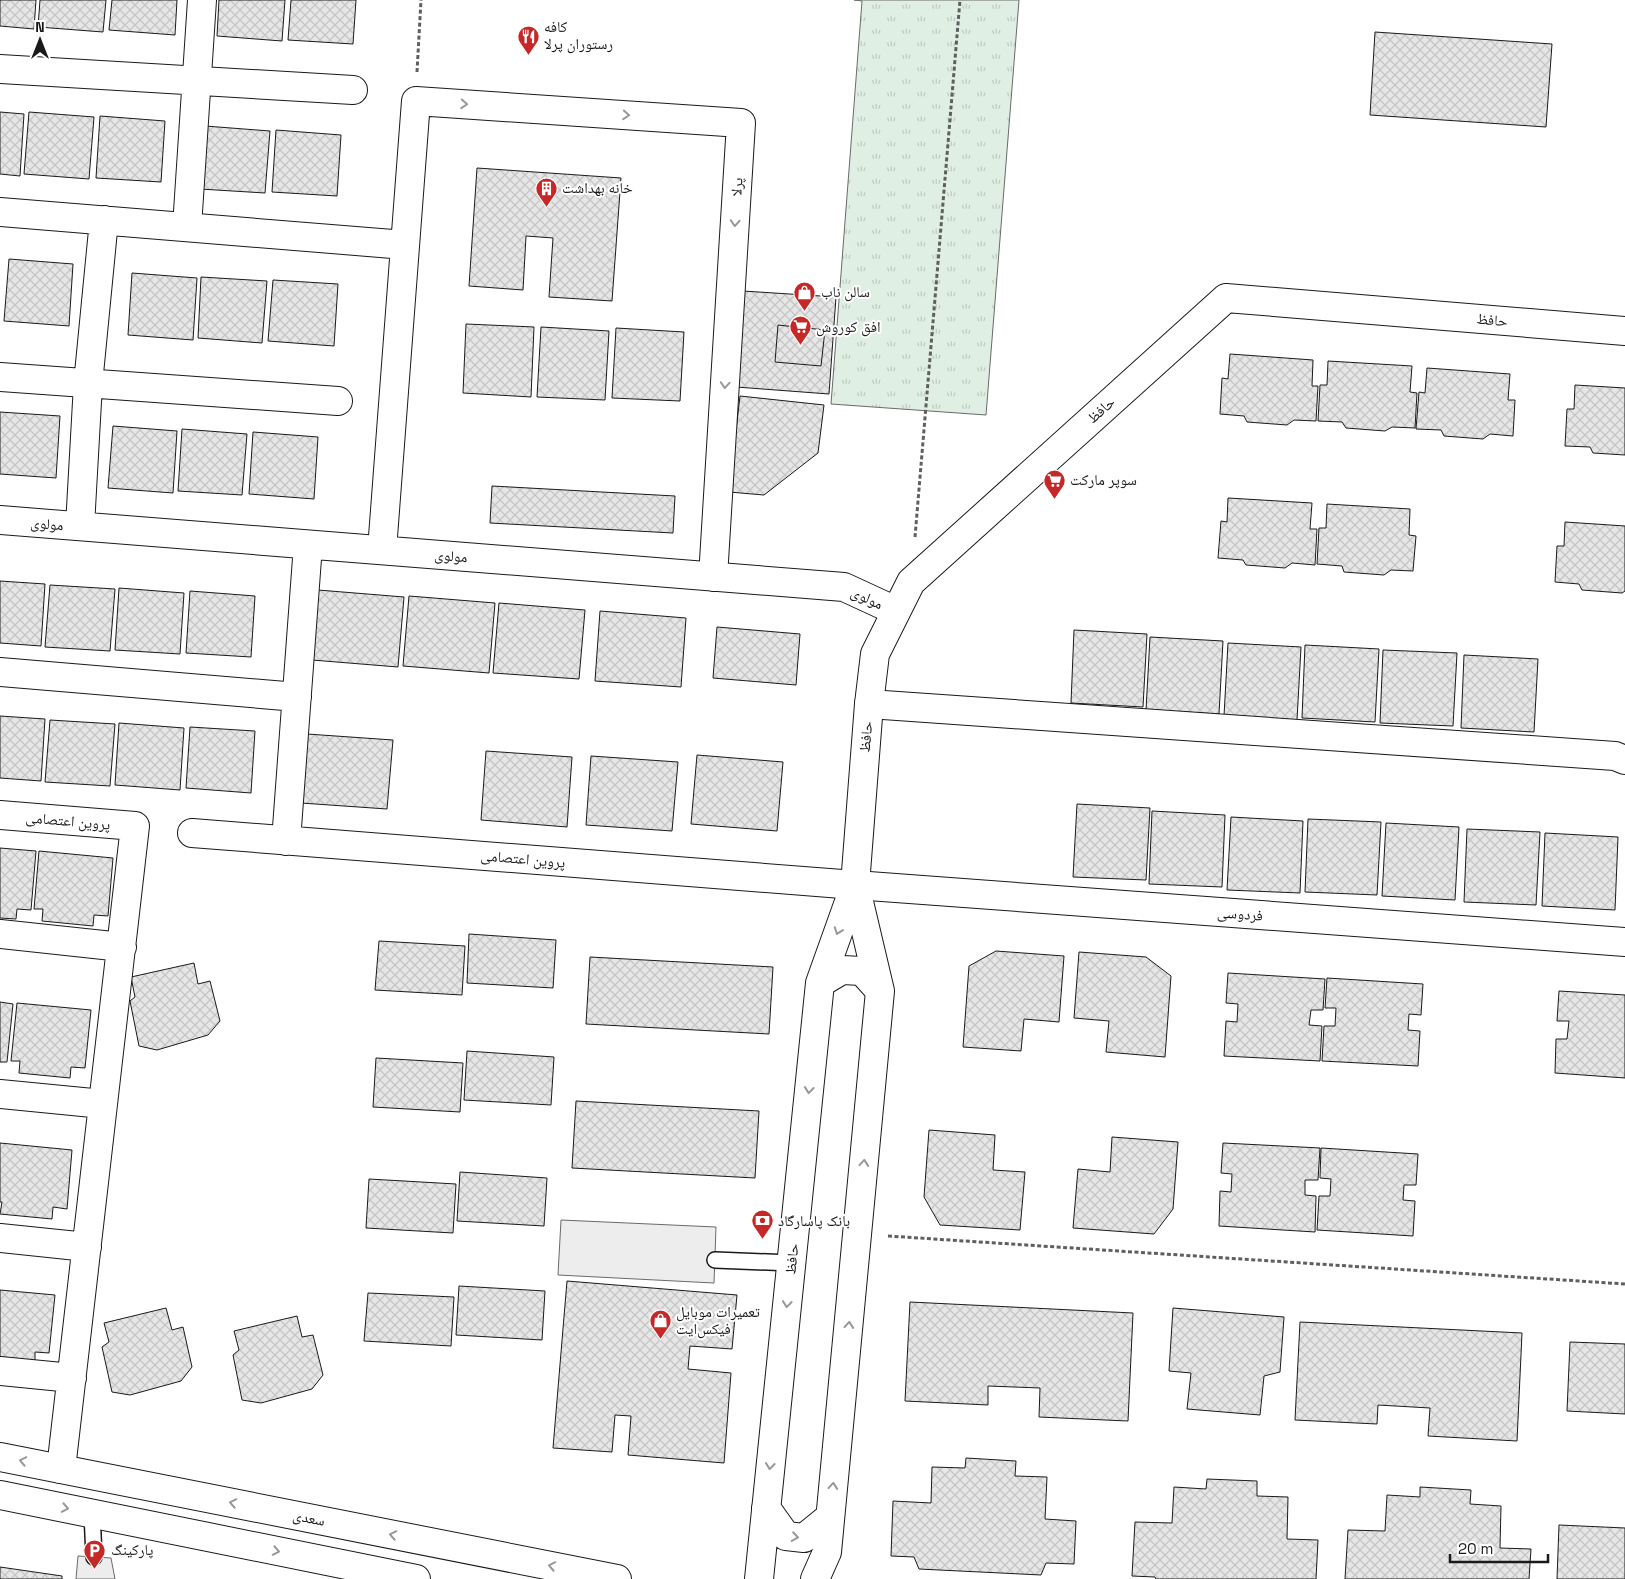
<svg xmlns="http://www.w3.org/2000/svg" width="1625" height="1579" font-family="'Space Grotesk','Noto Naskh Arabic',sans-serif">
<defs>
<pattern id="park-tufts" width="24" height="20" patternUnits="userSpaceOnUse" patternTransform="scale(1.25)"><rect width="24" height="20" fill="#e0efe3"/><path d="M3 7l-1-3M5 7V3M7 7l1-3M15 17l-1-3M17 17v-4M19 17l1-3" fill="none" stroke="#c0ccc2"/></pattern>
<pattern id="building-cross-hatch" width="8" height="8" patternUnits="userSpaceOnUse" patternTransform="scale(1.25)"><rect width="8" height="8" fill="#e6e6e6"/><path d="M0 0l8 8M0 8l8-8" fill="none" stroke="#c5c5c5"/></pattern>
</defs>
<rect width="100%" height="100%" fill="#fff"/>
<path fill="url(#park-tufts)" stroke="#6a6a6a" d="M854,0H1019L986,415L831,404L862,1Z"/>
<path fill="#ededed" stroke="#6a6a6a" d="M561,1220L716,1227L714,1283L558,1275Z
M78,1556L111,1558L115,1579H76Z"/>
<path fill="url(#building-cross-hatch)" stroke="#1a1a1a" d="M0,0H36L34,29L0,26Z
M40,0H106L103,32L38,27Z
M112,0H177L175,35L109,30Z
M219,0H285L282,41L217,36Z
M291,0H356L353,44L288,40Z
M1375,32L1552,44L1546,127L1370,115Z
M0,112L24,114L20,176L0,174Z
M29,112L94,117L89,179L24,174Z
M100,116L165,121L161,182L96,178Z
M205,126L270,131L265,193L200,189Z
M276,130L341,135L337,196L272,192Z
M477,168L621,178L612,301L549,297L553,238L526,236L523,290L469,286Z
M9,259L73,264L69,326L4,321Z
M132,273L197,278L193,340L128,335Z
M201,277L267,281L262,343L198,338Z
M273,280L338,284L334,346L268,341Z
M743,291L836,297L829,394L736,387Z
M466,324L534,327L531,397L463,393Z
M778,325L825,330L821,366L775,362Z
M541,327L609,331L605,400L537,397Z
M616,328L684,332L680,401L612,398Z
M1230,354L1313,360L1312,386H1318L1316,421L1294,420L1287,425L1247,422L1244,416L1220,414L1222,378L1228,379Z
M1328,361L1412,366L1410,392L1417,393L1415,428L1392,427L1385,431L1346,428L1342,422L1318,421L1320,385H1327Z
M1427,368L1510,374L1508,400H1515L1513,436L1490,434L1483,439L1444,436L1441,430L1416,429L1419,392L1425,393Z
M1575,385L1625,388V455L1593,453L1590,447L1565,446L1567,409H1574Z
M740,396L824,405L818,453L764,495L729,492Z
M0,412L60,416L56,478L0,474Z
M113,426L177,431L173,493L108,488Z
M182,429L247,434L242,495L178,491Z
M253,432L318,437L314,499L249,494Z
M492,486L675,496L673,533L490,523Z
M1228,498L1312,503L1310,529H1317L1315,565L1292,563L1285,568L1246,565L1243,560L1218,558L1221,521L1227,522Z
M1327,504L1410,509L1409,535L1416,536L1413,571L1391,570L1384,575L1344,572L1342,566L1317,564L1319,528H1326Z
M1565,522L1625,526V591L1622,593L1582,590L1579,584L1555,582L1557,546H1564Z
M0,581L45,584L41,646L0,643Z
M50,585L115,589L110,651L45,647Z
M119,588L184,593L180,654L115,650Z
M318,590L404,597L398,667L312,660Z
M190,591L255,596L251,657L186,653Z
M409,596L495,603L489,673L403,666Z
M499,603L585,610L579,679L493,673Z
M600,611L686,618L681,687L595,681Z
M717,627L800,634L796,685L713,678Z
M1074,630L1147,634L1143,707L1071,703Z
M1150,637L1223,641L1219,714L1146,710Z
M1228,643L1301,647L1297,720L1224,716Z
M1305,645L1379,649L1375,722L1302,718Z
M1383,650L1457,653L1453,726L1380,723Z
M1464,655L1538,659L1534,732L1461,728Z
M0,716L45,719L41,781L0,778Z
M50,720L115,724L110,786L45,782Z
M119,723L184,728L180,790L115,785Z
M190,727L255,731L251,793L186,788Z
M307,734L393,740L387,809L301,803Z
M486,751L572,757L567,827L481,820Z
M697,755L783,762L777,831L691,824Z
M591,756L678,762L672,831L586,825Z
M1077,804L1150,808L1146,880L1073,877Z
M1152,811L1225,815L1222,887L1149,884Z
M1231,817L1303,821L1300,893L1227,890Z
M1308,819L1381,822L1377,895L1305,892Z
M1386,823L1459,827L1455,900L1382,896Z
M1467,829L1540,832L1536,905L1464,902Z
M1545,833L1618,837L1615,910L1542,906Z
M0,848L36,851L31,910L17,909L16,919L0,918Z
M39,851L113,858L108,916L94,915L93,926L42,921L43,909H34Z
M469,934L556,940L553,988L467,983Z
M379,941L465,946L462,995L375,990Z
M996,951L1064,956L1059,1022L1024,1019L1021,1051L963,1047L969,966Z
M1079,952L1146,957L1171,976L1165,1057L1106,1052L1109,1021L1074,1018Z
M590,957L773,967L769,1034L586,1024Z
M194,963L198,984L210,981L220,1021L208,1035L157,1050L139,1046L130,1001L135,997L131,977Z
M1228,973L1325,979L1323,1010H1311L1309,1025L1322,1026L1320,1061L1224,1056L1226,1021L1237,1022L1238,1004L1226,1003Z
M1327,978L1423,984L1421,1015L1409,1014L1408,1030L1420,1031L1418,1066L1322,1061L1324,1026H1335L1336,1008H1325Z
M1559,991L1625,995V1078L1555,1073L1556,1039H1567L1569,1021H1557Z
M0,1002L13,1004L7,1062H0Z
M17,1003L91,1010L85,1068L71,1067L70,1078L19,1073L20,1061H11Z
M467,1051L554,1057L551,1105L464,1100Z
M376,1058L463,1063L460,1112L373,1107Z
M576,1101L759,1111L755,1178L572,1168Z
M929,1130L995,1135L993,1170L1025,1172L1020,1230L940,1225L924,1197Z
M1112,1137L1178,1142L1173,1209L1154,1234L1073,1228L1078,1169L1110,1172Z
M0,1143L72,1150L67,1209L53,1207L52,1219L0,1214L2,1202H0Z
M1223,1143L1320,1148L1318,1180H1305V1195L1316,1196L1315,1232L1219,1226L1220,1191L1231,1192L1232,1174L1221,1173Z
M1321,1148L1418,1154L1416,1185H1404L1403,1200L1415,1201L1413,1236L1317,1230L1319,1196H1330L1331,1179L1320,1178Z
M460,1172L547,1178L544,1226L457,1221Z
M369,1179L456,1184L453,1233L366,1228Z
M567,1281L737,1295L732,1349L690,1346L688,1369L731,1373L724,1463L628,1455L631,1416L615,1415L612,1452L553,1448Z
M459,1286L545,1291L542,1340L456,1335Z
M0,1290L55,1295L49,1353L35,1352V1363L0,1360Z
M368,1293L454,1297L451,1346L364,1341Z
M910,1302L1133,1313L1128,1421L1039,1417L1040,1388L988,1386V1405L905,1401Z
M166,1308L172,1330L183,1327L192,1367L181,1381L130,1395L112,1392L102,1347L109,1342L104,1323Z
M1173,1308L1284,1317L1280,1372L1264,1376L1260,1415L1187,1409L1191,1373L1169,1371Z
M297,1316L302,1337L313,1335L323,1375L312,1389L261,1403L242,1400L233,1355L239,1350L234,1331Z
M1300,1322L1522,1333L1517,1441L1428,1436L1430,1408L1378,1405L1377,1424L1295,1420Z
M1570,1342L1625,1344V1414L1567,1411Z
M966,1458L1016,1461L1015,1476L1047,1477L1045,1519L1076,1521L1074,1564L1046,1563L1041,1575L919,1569L914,1557L891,1556L893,1501L931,1503L932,1467L965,1468Z
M1207,1479L1257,1481V1496L1288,1497L1287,1539L1318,1540L1316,1579H1156L1155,1577L1132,1576L1135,1522L1172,1523L1174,1487L1206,1489Z
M1420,1487L1471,1490L1470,1504L1501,1506L1500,1548L1531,1549L1529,1579H1345L1348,1530L1385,1531L1387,1495L1420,1497Z
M1559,1525L1625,1528V1579H1557Z
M0,1567L62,1576V1579H0Z"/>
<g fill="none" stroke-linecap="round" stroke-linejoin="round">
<defs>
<path id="lane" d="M715,1260L791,1263
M92,1513L94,1557"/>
<path id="street" d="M0,69L353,90
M0,212L405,245
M187,227L202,0
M0,377L338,401
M0,520L844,587L896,611
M80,526L88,384L104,220
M382,550L416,101L741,123L713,577
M0,672L297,697
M869,704L1615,756L1625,760
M0,815L135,826L61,1469
M192,833L855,885L1625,942
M286,841L308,545
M0,934L122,947
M0,1094L103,1104
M0,1238L87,1247
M0,1371L72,1378"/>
<path id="secondary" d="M820,983L842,970L862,971L880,991
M0,1457L617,1579
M0,1495L416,1579
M766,1508L786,1536L804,1538L830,1517
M759,1579L820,983L855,885L869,704L875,654L911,582L1226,298L1625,331
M815,1579L827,1552L880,991L855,885"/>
</defs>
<use href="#lane" stroke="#1a1a1a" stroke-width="18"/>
<use href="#street" stroke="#1a1a1a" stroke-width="30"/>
<use href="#secondary" stroke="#1a1a1a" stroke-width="30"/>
<path stroke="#5f5f5f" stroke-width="3" stroke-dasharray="4 2.5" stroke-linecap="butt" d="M417,72L421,0
M915,537L960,0
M888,1236L1625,1284"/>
<use href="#lane" stroke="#fff" stroke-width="15"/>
<use href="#street" stroke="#fff" stroke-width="28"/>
<use href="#secondary" stroke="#fff" stroke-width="28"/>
</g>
<defs><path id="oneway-chevron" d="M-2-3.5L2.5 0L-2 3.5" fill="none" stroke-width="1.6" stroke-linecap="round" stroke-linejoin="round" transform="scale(1.25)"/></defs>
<g stroke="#989898">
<use href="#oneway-chevron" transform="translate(464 104) rotate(4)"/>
<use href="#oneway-chevron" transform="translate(626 115) rotate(4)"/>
<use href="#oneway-chevron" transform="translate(735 223) rotate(94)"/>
<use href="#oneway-chevron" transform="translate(725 385) rotate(94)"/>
<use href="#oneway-chevron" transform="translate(838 931) rotate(110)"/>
<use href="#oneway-chevron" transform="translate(809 1090) rotate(96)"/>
<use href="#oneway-chevron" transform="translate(864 1163) rotate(-85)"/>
<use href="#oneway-chevron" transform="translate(787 1304) rotate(96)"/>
<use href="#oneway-chevron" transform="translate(849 1325) rotate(-85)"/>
<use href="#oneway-chevron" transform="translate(23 1461) rotate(-169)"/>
<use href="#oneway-chevron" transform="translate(770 1466) rotate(96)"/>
<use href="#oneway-chevron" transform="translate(833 1486) rotate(-85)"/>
<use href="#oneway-chevron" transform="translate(233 1503) rotate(-169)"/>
<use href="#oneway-chevron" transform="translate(65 1508) rotate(11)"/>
<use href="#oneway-chevron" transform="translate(393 1535) rotate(-169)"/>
<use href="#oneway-chevron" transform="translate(795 1537) rotate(9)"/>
<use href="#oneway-chevron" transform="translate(276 1551) rotate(11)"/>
<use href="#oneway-chevron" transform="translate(552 1566) rotate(-169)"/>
</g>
<defs>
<symbol id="restaurant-pin" viewBox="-11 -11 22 30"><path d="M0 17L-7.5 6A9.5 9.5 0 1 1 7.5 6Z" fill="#c62828" stroke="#fff"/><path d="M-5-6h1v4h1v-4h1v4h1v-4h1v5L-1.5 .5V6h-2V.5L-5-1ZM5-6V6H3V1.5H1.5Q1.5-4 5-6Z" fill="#fff"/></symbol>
<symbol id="building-pin" viewBox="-11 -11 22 30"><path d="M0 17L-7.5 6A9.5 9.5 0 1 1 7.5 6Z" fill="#c62828" stroke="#fff"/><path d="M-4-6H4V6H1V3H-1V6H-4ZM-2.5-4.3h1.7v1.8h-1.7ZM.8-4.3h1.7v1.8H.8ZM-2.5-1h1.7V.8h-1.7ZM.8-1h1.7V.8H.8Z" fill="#fff"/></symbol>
<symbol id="shop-pin" viewBox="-11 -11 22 30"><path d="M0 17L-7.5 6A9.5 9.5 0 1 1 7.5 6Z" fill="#c62828" stroke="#fff"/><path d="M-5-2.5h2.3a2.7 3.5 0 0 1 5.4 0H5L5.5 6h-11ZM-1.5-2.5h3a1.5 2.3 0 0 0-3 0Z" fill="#fff"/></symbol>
<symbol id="supermarket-pin" viewBox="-11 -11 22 30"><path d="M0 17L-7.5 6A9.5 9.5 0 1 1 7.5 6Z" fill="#c62828" stroke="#fff"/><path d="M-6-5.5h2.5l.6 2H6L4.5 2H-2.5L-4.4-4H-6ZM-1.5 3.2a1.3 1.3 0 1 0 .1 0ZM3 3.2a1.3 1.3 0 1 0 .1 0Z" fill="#fff"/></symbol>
<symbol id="bank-pin" viewBox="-11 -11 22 30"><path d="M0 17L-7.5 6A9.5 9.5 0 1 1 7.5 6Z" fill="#c62828" stroke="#fff"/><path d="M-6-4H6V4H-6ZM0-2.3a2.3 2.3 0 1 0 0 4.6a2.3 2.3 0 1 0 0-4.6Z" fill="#fff"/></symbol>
<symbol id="parking-pin" viewBox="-11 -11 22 30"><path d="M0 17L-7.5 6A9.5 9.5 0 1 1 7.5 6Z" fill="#c62828" stroke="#fff"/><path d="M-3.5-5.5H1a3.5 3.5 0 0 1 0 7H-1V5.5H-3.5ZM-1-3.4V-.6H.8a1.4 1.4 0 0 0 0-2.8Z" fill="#fff"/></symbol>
</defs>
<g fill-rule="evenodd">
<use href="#restaurant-pin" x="516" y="24" width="25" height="34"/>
<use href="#building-pin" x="534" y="176" width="25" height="34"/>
<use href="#shop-pin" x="792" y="280" width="25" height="34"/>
<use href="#supermarket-pin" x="788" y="314" width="25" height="34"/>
<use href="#supermarket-pin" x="1042" y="468" width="25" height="34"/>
<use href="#bank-pin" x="750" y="1208" width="25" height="34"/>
<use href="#shop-pin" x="648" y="1308" width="25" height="34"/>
<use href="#parking-pin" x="82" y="1538" width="25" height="34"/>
</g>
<g text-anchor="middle" stroke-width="4" stroke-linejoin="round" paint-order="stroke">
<g font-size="15" fill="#1a1a1a" stroke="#fff" text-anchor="start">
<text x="544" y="32">کافه<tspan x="544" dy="17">رستوران پرلا</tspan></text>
<text x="562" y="193">خانه بهداشت</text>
<text x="821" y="297">سالن ناب</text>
<text x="816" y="332">افق کوروش</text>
<text x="1070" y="485">سوپر مارکت</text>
<text x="778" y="1226">بانک پاسارگاد</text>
<text x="676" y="1317">تعمیرات موبایل<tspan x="676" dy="17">فیکس‌ایت</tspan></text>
<text x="111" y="1555">پارکینگ</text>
</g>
<g font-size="15" fill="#1a1a1a" stroke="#fff">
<text transform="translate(737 187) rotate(-86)" y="5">پرلا</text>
<text transform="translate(1492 320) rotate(5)" y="5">حافظ</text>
<text transform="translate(1101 410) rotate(-42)" y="5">حافظ</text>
<text transform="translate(47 524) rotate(5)" y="5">مولوی</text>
<text transform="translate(451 556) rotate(5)" y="5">مولوی</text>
<text transform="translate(867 598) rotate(25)" y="5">مولوی</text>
<text transform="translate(866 737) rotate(-85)" y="5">حافظ</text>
<text transform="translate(68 821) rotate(5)" y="5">پروین اعتصامی</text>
<text transform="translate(523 859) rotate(5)" y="5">پروین اعتصامی</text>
<text transform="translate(1240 914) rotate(4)" y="5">فردوسی</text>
<text transform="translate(792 1259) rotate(-84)" y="5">حافظ</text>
<text transform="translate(309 1518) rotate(11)" y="5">سعدی</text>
</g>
</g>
<g transform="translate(40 40)" stroke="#ffffff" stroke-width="4" paint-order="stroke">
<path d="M0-4L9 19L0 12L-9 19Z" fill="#1a1a1a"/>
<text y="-8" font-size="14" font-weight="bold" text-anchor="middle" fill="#1a1a1a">N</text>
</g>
<path d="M1450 1554v8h98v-8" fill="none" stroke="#1a1a1a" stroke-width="2.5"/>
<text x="1458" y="1554" font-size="15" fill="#1a1a1a" stroke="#ffffff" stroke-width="4" paint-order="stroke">20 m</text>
</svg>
